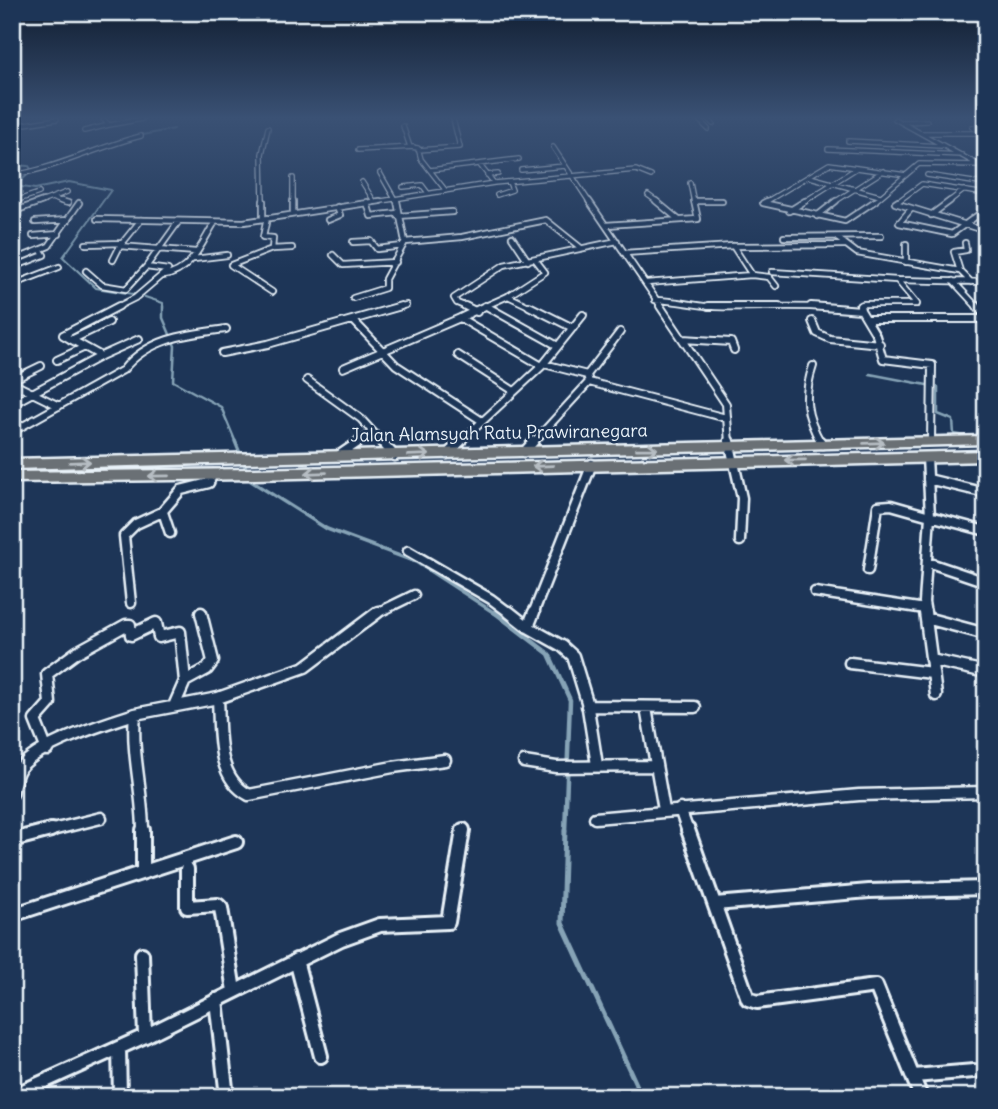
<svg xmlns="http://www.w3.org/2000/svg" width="998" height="1109" font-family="Delius,sans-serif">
<rect width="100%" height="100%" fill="#1d3557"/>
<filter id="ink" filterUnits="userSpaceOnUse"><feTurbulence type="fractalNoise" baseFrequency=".0143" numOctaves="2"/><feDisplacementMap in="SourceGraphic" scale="14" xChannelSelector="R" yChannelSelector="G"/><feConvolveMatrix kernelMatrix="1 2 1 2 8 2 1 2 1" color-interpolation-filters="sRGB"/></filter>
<g filter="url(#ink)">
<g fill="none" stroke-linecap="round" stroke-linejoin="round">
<path stroke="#86a3b6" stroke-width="2" d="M12,131H24L23,137L12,143
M138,136L174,129
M12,165L29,166L32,171L15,186L35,189L69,182L111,190L63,257L96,288L139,295L163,303V308
M38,168L124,139"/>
<path stroke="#86a3b6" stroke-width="2.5" d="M163,306V318L175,346L173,381L221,407L236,443
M870,374L927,385
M938,387V414L953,420L954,434L972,437"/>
<path stroke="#86a3b6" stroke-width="3.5" d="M235,441L251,481L327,529L416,562L496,614"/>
<path stroke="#86a3b6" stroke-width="4.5" d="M494,612L549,654L570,700L565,832"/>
<path stroke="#86a3b6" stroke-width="5" d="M565,830L562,923L642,1097"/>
<defs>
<path id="street-far5" d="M698,119L708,129
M708,119L713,124
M895,119L986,169
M903,122L927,121
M109,125L142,119
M12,126L57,119
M403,126L410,147L418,148L421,159L446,191
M84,131L109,125L103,119
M980,132L972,127H986
M921,133H981
M848,141L941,146
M553,147L590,203
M828,149L962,155
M358,150L414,147
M418,150L460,147L453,119
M479,164L494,183
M430,170L519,159
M521,170L565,166
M380,173L397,203
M12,175C56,169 97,147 141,136
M487,175L498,174
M906,175L919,164L981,165
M927,175L986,184
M810,177L880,196
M293,178V203
M362,182L374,201
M690,183L694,203
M403,187L422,185L428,193
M497,195L512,190L509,182
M648,195L659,203
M51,198L66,203
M695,201H722
M12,202L39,193
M38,203L67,192
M263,203L262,154L268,128
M369,203L494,183L636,170L651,176
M764,203L829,164L906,175
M802,203L857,168
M833,203L883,171
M873,203L906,175
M896,203L922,184L986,194
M947,203L964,190"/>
<path id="street-far4" d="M61,201L68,203
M263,201V219
M293,201V214
M589,201L662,308
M656,201L679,220
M695,201H722
M767,201L763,203L845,221L875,201
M898,201L895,203L986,231
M12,202L16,201
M367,202L371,216L398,213
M911,209L899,223L952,234L986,209
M789,211L805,201
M12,212L43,201
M931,215L950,201
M398,216L452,212
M817,216L836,201
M267,218L263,237L273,238L272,249L292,248
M97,219L244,222L380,201
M328,220L340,215L337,207
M35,222L68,220
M606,225L698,219L694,201
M33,236L59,234
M512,237L528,261
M784,237L881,236
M836,237L857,253L960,271L971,282
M353,242L371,241L377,249L403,246
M405,242L462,237L546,220L581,248
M86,244L123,243
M906,244V262
M120,246L196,252
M272,249L231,265L272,292
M624,253L733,246L845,245
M333,255L343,265L396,262
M194,259L227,255
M113,260L120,246L141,220
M12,261L49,246L79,203
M14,267L44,255L42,252
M86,271L102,285L126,289L146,267L179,221
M960,271L954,252L966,250L965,243
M772,272L897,280
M752,275L769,277L776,286
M163,276C192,272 201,244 215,222
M953,281L978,308
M646,283L752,275L733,246
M12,285L59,267
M508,296L533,308
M353,298L385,288V279L405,242L397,201
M655,300C676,300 695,306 715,307C756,308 795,305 836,308
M115,308L135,298L168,270L146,267
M395,308L406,305
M469,308L457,303L454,298L504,265L617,241
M481,308L508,296L545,272L535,259
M861,308L860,305L863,304H917L897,280L986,282"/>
<path id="street-far3" d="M465,306L477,312
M529,306L573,328
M660,306L726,404L729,443
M708,306H779
M811,306L861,310L860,306
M977,306L979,309
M488,307L558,346
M861,310L876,335L883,359L932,365L931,441
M460,318L485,306
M867,319H986
M353,320L396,365L482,421
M812,321L817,333L830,339L880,344
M683,339L731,342L734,350
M71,340L109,322
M222,353L268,344L401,306
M458,355L514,391
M101,356L139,339
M57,360L85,347
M544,364L587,375L589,382L726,418
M813,366C803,396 805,415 821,443
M343,368L460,318L542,366
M587,375L620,332
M12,380L41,366
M307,380L361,419L383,443
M12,383L59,406
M12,404L101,356L63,335L119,306
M12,432L123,370C148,338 188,334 226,329
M357,443L373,432
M459,443L542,366L583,315
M533,443L589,382"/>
<path id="street-far2" d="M381,441L395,456
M729,441L742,498L740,541
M820,441L822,444
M524,452L534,441
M447,454L461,441
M338,456L360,441
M927,457L930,516L986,531
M928,479L986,493
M163,512L170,533
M408,551L491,599L511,614
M927,562L986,582
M868,570L878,506L891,505L930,516L924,602L926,614
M815,592L925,609
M131,603L124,536L136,524L162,512L181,490L209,483L212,475
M375,614L414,595
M533,614L592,464"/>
<path id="street-far1" d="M509,612L528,627
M534,612L528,627L562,646L573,656L587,702L597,765
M925,612L936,695
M926,618L986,634
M931,660L986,672
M850,663L932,673
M218,698C220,731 215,777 249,795L393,767L445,760
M174,706L185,681L207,669L213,661L201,613
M587,706L695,707
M646,708L664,810
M47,750L35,720L50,703L47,674L77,652L126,625H130L131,635L156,623L159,637L180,632L185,681
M524,762L556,767L655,766
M12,794C14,786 15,775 20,768C38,744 107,723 135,714
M680,809L688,832
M595,818L859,795L986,792
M44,832L101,818
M143,832C143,792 131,753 135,714L218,698L305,667L378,612"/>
<path id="street" d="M143,830V871
M688,830L748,999L757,1002L876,986L921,1097
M12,840L51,830
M187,869V907L218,905L221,908L234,991
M715,904L869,891L986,888
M12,915L236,842
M142,954L145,1036
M296,960L321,1056
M216,1000L227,1097
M119,1048L120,1097
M914,1076L974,1071
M12,1096L145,1036L341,939L380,925L448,922L463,830"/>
<path id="highway" d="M986,436V444L12,469V459Z
M986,451V461L255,479L12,482V472L255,469Z"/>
</defs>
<use href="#street-far5" stroke="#e8f1f8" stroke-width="6"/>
<use href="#street-far4" stroke="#e8f1f8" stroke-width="8"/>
<use href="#street-far3" stroke="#e8f1f8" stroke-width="10"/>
<use href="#street-far2" stroke="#e8f1f8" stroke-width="13"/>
<use href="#street-far1" stroke="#e8f1f8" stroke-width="15"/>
<use href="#street" stroke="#e8f1f8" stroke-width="18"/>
<use href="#highway" stroke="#e8f1f8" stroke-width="5"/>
<use href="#street-far5" stroke="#1d3557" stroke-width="3.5"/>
<use href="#street-far4" stroke="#1d3557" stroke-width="4.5"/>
<use href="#street-far3" stroke="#1d3557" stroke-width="6"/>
<use href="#street-far2" stroke="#1d3557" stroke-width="8"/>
<use href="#street-far1" stroke="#1d3557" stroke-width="10"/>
<use href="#street" stroke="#1d3557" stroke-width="12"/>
<use href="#highway" fill="#6a7074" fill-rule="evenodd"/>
</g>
<defs><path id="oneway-shaft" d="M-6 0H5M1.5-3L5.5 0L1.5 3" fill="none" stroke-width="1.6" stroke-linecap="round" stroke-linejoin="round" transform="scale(1.75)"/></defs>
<g stroke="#b6bdc3">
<use href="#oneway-shaft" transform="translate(874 443) rotate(-2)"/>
<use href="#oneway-shaft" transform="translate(647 449) rotate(-1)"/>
<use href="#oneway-shaft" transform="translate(419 455) rotate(-2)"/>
<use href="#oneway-shaft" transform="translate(795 460) rotate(179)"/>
<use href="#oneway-shaft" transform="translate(80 462) rotate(-2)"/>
<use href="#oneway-shaft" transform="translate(543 466) rotate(178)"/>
<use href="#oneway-shaft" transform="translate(316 473) rotate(178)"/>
<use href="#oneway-shaft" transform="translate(159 476) rotate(179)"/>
</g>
</g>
<linearGradient id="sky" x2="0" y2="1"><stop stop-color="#101d30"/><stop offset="0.43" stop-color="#3a5174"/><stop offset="1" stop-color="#3a5174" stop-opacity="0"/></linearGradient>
<rect width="998" height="274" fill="url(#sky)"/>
<g text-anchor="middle" stroke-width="5" stroke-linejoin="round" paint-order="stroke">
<g font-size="18" fill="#e8f1f8" stroke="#1d3557">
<text transform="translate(499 433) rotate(-1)" y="6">Jalan Alamsyah Ratu Prawiranegara</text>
</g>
</g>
<rect width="998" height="1109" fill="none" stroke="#1d3557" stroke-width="42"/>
<rect x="21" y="21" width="956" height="1067" fill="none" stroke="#e8f1f8" stroke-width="2.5" filter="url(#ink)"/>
</svg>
